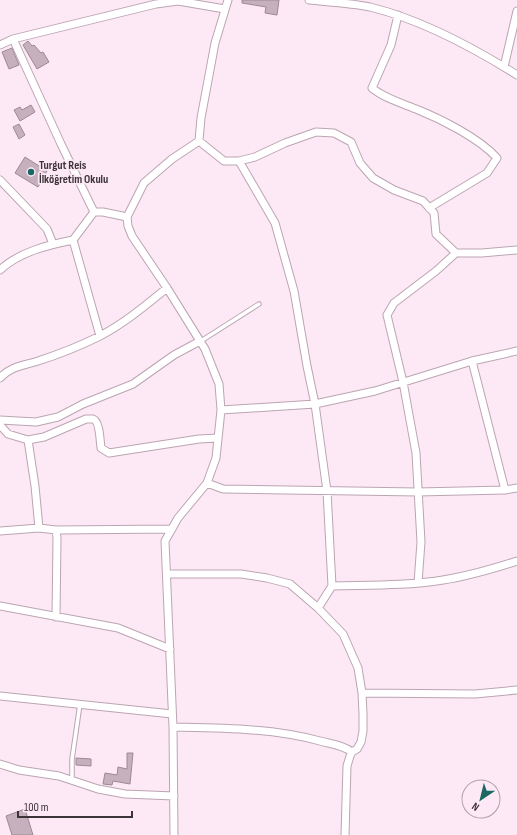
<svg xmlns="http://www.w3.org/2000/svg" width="517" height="835" font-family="'Sofia Sans Condensed',sans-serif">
<rect width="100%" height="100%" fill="#fde9f5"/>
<path fill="#c7b0be" stroke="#9e8895" d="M242,0H279L277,15L265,13L266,7L242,3Z
M28,41L32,46L34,45L41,53L43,52L49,62L37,69L23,45Z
M12,48L19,65L9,69L2,52Z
M31,105L35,112L20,121L14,110L20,107L22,110Z
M19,124L25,135L19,139L13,127Z
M25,157L47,171L38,187L15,173Z
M127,753H133L130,784L113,781L112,785L103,784L105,773L117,775L118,767L127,769Z
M76,758L91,759V766L76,765Z
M25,809L33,835H12L6,816Z"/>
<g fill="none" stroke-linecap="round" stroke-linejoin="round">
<defs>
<path id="lane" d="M201,341L259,304
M72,780V759L80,704"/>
<path id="street" d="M309,0C329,2 350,3 370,7C419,19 474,48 517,75
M398,15L391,45L372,88C384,98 401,103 416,109C441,119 479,138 497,158L487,173L429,208
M13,39L61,144L94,212
M0,45L13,39L156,4L178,1L225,9
M504,67L517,11
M199,141L201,118L215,43L228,0
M239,161L275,223L294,291L307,366L315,404L327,491L332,586L318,608
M0,180L47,229L53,244
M127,217L144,183L172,159L199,141L224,161H239L255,157L285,143L316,132L334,133L351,142L360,163L373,178L394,190L423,201L434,213L436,234L456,253
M73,240L100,336
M0,270C19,252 48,245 73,240L94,212H103L127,217L128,226L132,236L167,288L205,349L219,384L221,410L216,458L207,483L178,518L165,541L173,727L174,835
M472,361L505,490
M0,378C10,367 21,366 35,362C57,355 80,346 100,336C125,323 146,305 167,288
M221,410L315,404L375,391L472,361L517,351
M0,420L36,422L58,417L83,404L133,384L174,355L200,341
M0,425L8,434L28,440L44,437L86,419C86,419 93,419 93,419C100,421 100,442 101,448L109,453L199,439L218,438
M28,440L35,486L39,528
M207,483L223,489L418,492L505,490L517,488
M0,531L39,528L56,530L172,529
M167,574H241L267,578L290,584L318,608L343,634L358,668L362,693L363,714V731L361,742L357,749L352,752L350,756L347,766L345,835
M418,583L421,542L416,453L403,382L387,315L394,303L436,271L456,253H482L517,250
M332,586C369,585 406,586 443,580C468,576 492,569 517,561
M0,606L118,628L170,649
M56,617L57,538L56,530
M362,693L475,694L517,690
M0,696L172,714
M173,727C222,728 272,728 320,741C331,744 343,745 352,752
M0,764L19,770L59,776L98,789L125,794L174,796"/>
</defs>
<use href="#lane" stroke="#bba5b2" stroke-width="5.5"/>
<use href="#street" stroke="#bba5b2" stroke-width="9"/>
<use href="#lane" stroke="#fff" stroke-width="3.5"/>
<use href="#street" stroke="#fff" stroke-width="7"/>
</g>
<circle fill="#1a6763" stroke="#fde9f5" stroke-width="1.5" cx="31" cy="172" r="4"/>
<g text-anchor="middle" stroke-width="3.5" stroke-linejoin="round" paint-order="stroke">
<g font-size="12" font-weight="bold" fill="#3c3338" stroke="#fde9f5" text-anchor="start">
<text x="39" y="169">Turgut Reis<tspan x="39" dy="14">İlköğretim Okulu</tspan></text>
</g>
</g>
<g transform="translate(481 799) rotate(215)"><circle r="19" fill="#fde9f5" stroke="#b0a0a9"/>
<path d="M0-3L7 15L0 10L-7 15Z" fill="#1a6763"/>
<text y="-6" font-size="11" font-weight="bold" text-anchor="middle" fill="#3c3338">N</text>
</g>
<path d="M18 811v6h114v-6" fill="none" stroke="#3c3338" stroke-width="2"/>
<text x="24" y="811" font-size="12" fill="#3c3338" stroke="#fde9f5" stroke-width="3" paint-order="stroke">100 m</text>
</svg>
